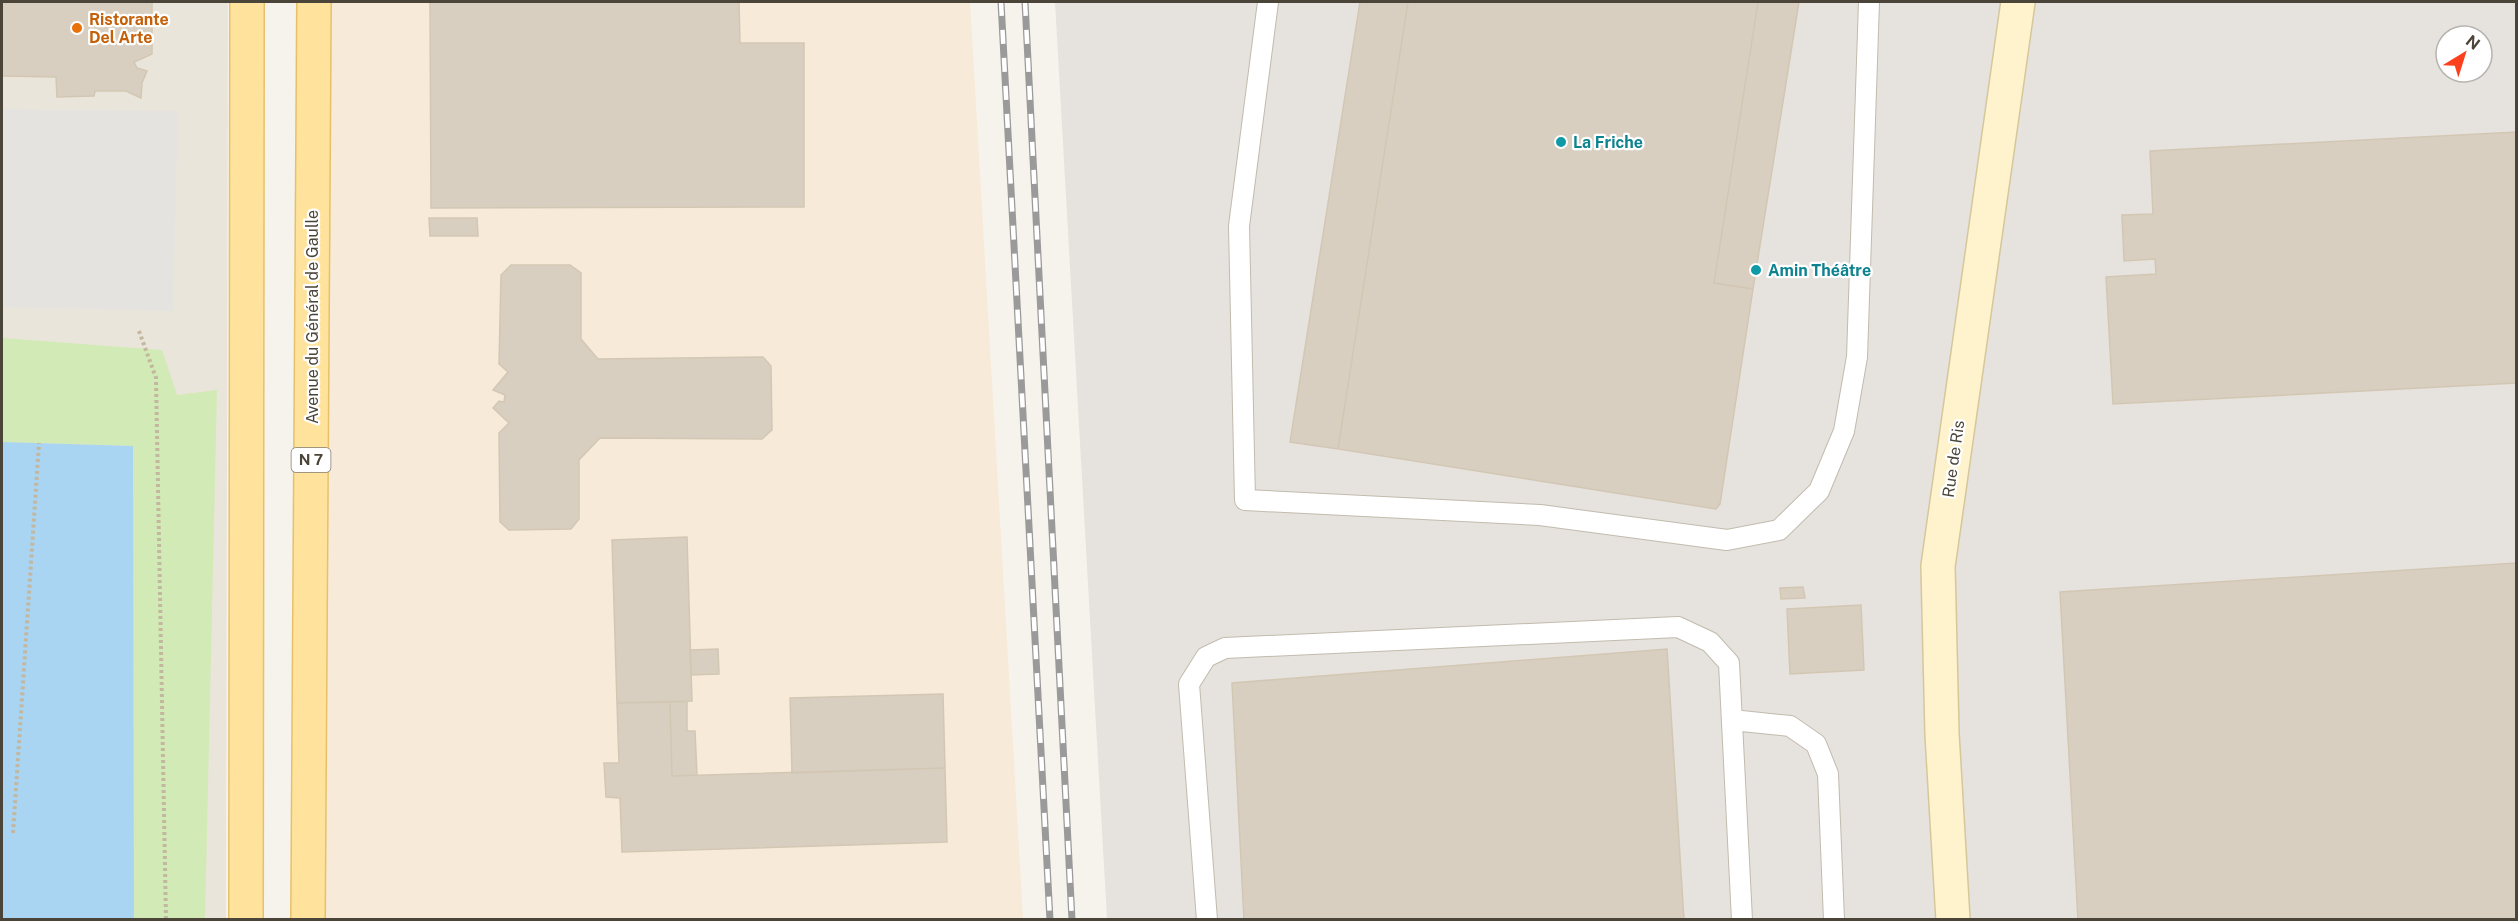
<svg xmlns="http://www.w3.org/2000/svg" width="2518" height="921" font-family="'Public Sans',sans-serif">
<rect width="100%" height="100%" fill="#f6f3ec"/>
<path fill="#eae5da" d="M2,2H228L226,919L2,920Z"/>
<path fill="#f7ead8" d="M314,2H970L1023,919H308Z"/>
<path fill="#e6e2dd" fill-rule="evenodd" d="M1055,2H2516V919H1107ZM2446,36H2482V72H2446Z"/>
<path fill="#d2eab5" d="M2,338L162,350L177,395L217,390L205,919H134L133,446L2,442Z"/>
<path fill="#e5e3e0" d="M2,109L178,111L173,311L2,307Z"/>
<path fill="#a9d4f2" d="M2,442L133,446L134,919H2Z"/>
<path fill="#d8cfc1" stroke="#d3c7b4" stroke-width="1.5" d="M2,2H152V54L134,62L137,68L147,71L142,83L141,98L126,91H95L94,96L57,97L56,77L2,76Z
M430,2H739L740,43H804V207L431,208Z
M1360,2H1408L1338,449L1290,442Z
M1408,2H1758L1714,283L1753,289L1720,504L1716,509L1338,449Z
M1758,2H1799L1753,289L1714,283Z
M2516,132V383L2113,404L2106,277L2156,274L2155,259L2124,261L2122,215L2153,214L2150,151Z
M429,218H477L478,236H430Z
M511,265H570L581,273V339L598,359L763,357L771,366L772,430L762,439L600,438L579,460V519L571,529L509,530L500,522L499,433L509,423L493,408L499,401L504,402L505,395L493,390L508,372L499,364L501,275Z
M687,537L692,701L617,703L612,540Z
M2516,563V920H2078L2060,592Z
M1803,587L1805,598L1781,599L1780,588Z
M1861,605L1864,670L1790,674L1787,609Z
M718,649L719,674L691,675L690,650Z
M1667,649L1684,920H1244L1232,683Z
M943,694L945,768L792,773L790,698Z
M670,702H687V731H695L697,775L672,776Z
M670,702L672,776L945,768L947,842L622,852L620,798L606,797L604,763H619L617,703Z"/>
<g fill="none" stroke-linecap="round" stroke-linejoin="round">
<defs>
<path id="service" d="M1268,2L1239,226L1245,500L1540,515L1727,540L1779,530L1819,491L1844,431L1857,357L1869,2
M1732,720L1790,726L1816,744L1828,774L1834,920
M1207,920L1189,684L1206,657L1225,648L1678,627L1710,642L1729,663L1742,920"/>
<path id="secondary" d="M1953,920L1942,734L1938,566L2018,2"/>
<path id="primary" d="M246,920L247,2
M308,920L314,2"/>
</defs>
<use href="#service" stroke="#c2bbae" stroke-width="22"/>
<use href="#secondary" stroke="#d6c79b" stroke-width="36"/>
<use href="#primary" stroke="#e6c16a" stroke-width="36"/>
<path stroke="#c4b79f" stroke-width="4" stroke-dasharray="3 3" stroke-linecap="butt" d="M139,331L156,378L166,920
M13,833L39,443"/>
<use href="#service" stroke="#fff" stroke-width="20"/>
<use href="#secondary" stroke="#fff3cd" stroke-width="33"/>
<use href="#primary" stroke="#ffe39c" stroke-width="33"/>
<defs>
<path id="rail" d="M1001,2L1050,920
M1025,2L1072,920"/>
</defs>
<use href="#rail" stroke="#9a9a9a" stroke-width="7"/>
<use href="#rail" stroke="#fff" stroke-width="4.5" stroke-dasharray="14" stroke-linecap="butt"/>
</g>
<circle fill="#e8710a" stroke="#fff" stroke-width="2" cx="77" cy="28" r="6"/>
<g fill="#0f9aa8" stroke="#fff" stroke-width="2">
<circle cx="1561" cy="142" r="6"/>
<circle cx="1756" cy="270" r="6"/>
</g>
<g text-anchor="middle" stroke-width="4.5" stroke-linejoin="round" paint-order="stroke">
<rect fill="#fff" stroke="#817c74" stroke-width="1.5" x="291.5" y="448" width="39" height="24" rx="4.5"/>
<g font-size="15" font-weight="bold" fill="#4b4439">
<text x="311" y="465">N 7</text>
</g>
<g font-size="16" font-weight="bold" fill="#c56008" stroke="#fff" text-anchor="start">
<text x="89" y="25">Ristorante<tspan x="89" dy="18">Del Arte</tspan></text>
</g>
<g font-size="16" font-weight="bold" fill="#0d838f" stroke="#fff" text-anchor="start">
<text x="1573" y="148">La Friche</text>
<text x="1768" y="276">Amin Théâtre</text>
</g>
<g font-size="16" fill="#4b4439" stroke="#fff">
<text transform="translate(312 317) rotate(-90)" y="6">Avenue du Général de Gaulle</text>
<text transform="translate(1953 459) rotate(-82)" y="6">Rue de Ris</text>
</g>
</g>
<rect width="2518" height="921" fill="none" stroke="#4b4439" stroke-width="6"/>
<g transform="translate(2464 54) rotate(38)"><circle r="28" fill="#ffffff" stroke="#b7b4b0" stroke-width="1.5"/>
<path d="M0-4.5L10 22L0 15L-10 22Z" fill="#fc3f1d"/>
<text y="-9" font-size="16" font-weight="bold" text-anchor="middle" fill="#4b4439">N</text>
</g>
</svg>
